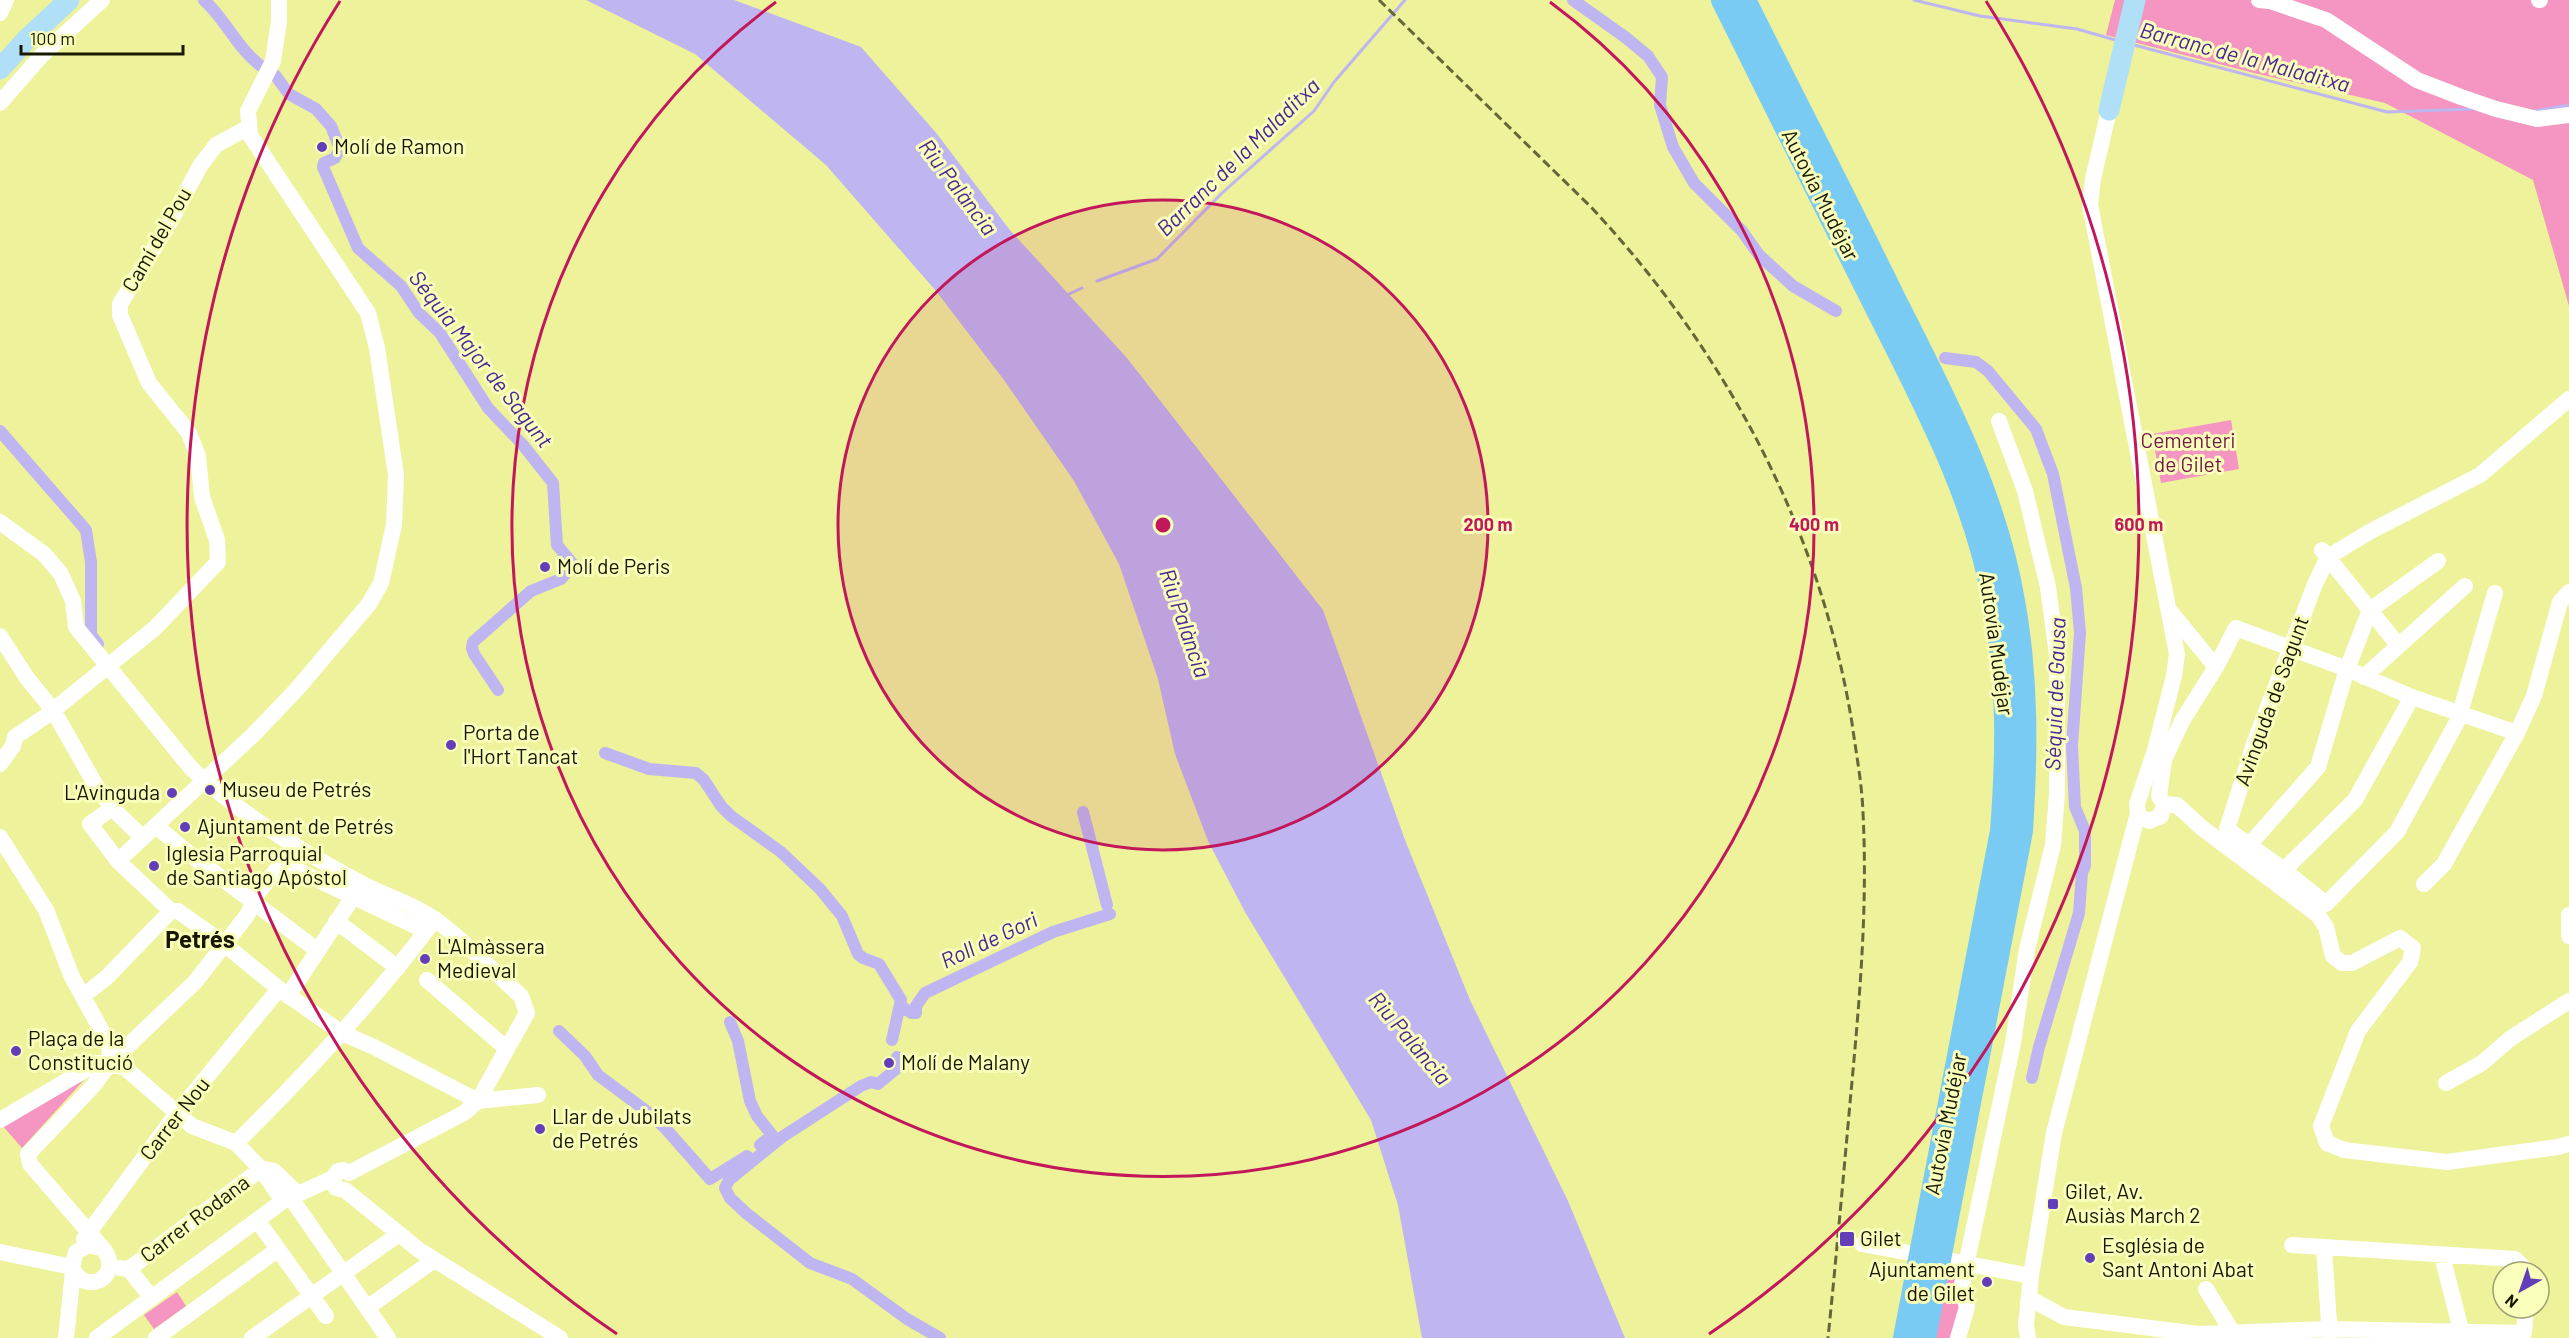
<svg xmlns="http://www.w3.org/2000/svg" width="2569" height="1338" font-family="Barlow,sans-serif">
<rect width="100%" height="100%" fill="#edf29b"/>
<path fill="#f595c1" d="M2115,0H2569V306L2533,180L2385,103L2254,73L2106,35Z
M2231,420L2239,469L2161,483L2152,434Z
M93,1070L22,1148L2,1125Z
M1948,1260L1966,1264L1958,1338H1934Z
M177,1292L186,1306L154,1329L144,1315Z"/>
<path fill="#beb5f1" d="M586,0H734L861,47L937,134L1009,229L1127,358L1323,610L1405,840L1470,1000L1568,1201L1625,1338H1422L1398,1205L1371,1120L1245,912L1208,841L1175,754L1158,679L1119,564L1074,481L1004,380L936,291L826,165L695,54Z"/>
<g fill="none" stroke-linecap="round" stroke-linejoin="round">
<path stroke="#beb5f1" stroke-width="3" d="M1914,0L1980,16L2077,29L2119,41
M2134,45L2387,112L2472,109
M2535,111L2569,105
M1097,281L1157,259L1222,193L1314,111L1334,82L1405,0
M1067,295L1082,288"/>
<path stroke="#beb5f1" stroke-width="12" d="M204,0C226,20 237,48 261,66
M1573,0L1625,37L1648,56L1662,77L1660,105L1673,147L1694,183L1742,231L1759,255L1793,286L1836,311
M275,75L289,94L316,109L331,126L340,149L335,158L324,163L323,167L358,248L401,286L419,313L440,333L488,408L523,445L553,483L557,545L573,564L561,579L531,591L473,642L472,648L474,654L498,690
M1945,358L1976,362L1988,371L2036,429L2053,474L2076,588L2080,633L2072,746L2075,807L2085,831V866L2082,872L2079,913L2039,1047L2032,1078
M0,431L86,530L91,562V635L98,644
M605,753L649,769L696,773L704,780L721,806L731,816L781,852L820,889L842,916L858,954L863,958L879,964L901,1000L892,1040
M1083,812L1107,905
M900,1005L911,1013H916V1006L925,993L1053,932L1110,914
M730,1022L738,1041L750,1101L757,1116L772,1135L760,1145
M559,1031L585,1056L598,1075L649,1113L666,1129L710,1179L747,1156
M897,1057L896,1069L878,1084L871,1082L861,1086L782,1137L729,1180L725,1188L730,1198L746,1213L810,1263L852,1279L907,1319L940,1338"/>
<path stroke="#fff" stroke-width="16" d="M2259,0L2270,1L2326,20L2417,80L2461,97L2496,109L2537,119L2569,115
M2539,0H2540
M0,13L6,0
M0,103L42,55L102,0
M0,522L44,554L61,574L73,601L76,627L191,768C241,815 301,851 361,883C385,896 414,904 436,920C466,942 493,971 521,996L527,1013L478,1101L464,1113L349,1173
M2322,550L2398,645
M2169,610L2216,667
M0,636L27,678L53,710L95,784L112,808L143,838
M2364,677L2465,586
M0,764L13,746L15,737L46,716L155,628L218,562L217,540L202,497L198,456L189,433L149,383L120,315V304L169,224L200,166L216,145L249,127
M2159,796L2164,760L2182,721L2216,667L2236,628L2347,669L2412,697L2517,733
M2164,804L2177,805L2202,828L2318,915L2326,927L2333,956L2342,963H2352L2400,938L2413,948L2410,962L2358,1031L2321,1126L2327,1143L2344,1150L2447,1162L2558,1147L2569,1144
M112,808L90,824L118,861L171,911H178L223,943L279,989L342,1033L374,1047L478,1101L538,1095
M2138,813L2142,818L2149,821L2161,816L2164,804L2159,796
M156,826L187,852L317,950
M2227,829L2284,870L2326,904L2397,832L2458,720L2495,593
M0,837L46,910L72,977L109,1044L110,1063
M2250,844L2318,767L2347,669L2370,610L2438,561
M2227,847V829L2255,741L2315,584L2328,557L2371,531L2480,475L2569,399
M118,861L254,734L297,689L369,604L381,583L394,525L396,475L377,348L368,313L250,135L248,111L273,61L279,21V0
M282,863L426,931
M2284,870L2355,800L2412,697
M2424,884L2444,864L2517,733L2534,696L2560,602L2569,592
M2569,915V936
M336,921L398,968
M427,980L507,1049
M83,996L107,977L171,911
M288,996L353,897
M2446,1083L2482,1063L2511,1038L2569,1001
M0,1120L97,1063L124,1067L192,1126L236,1143L261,1169L283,1201
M236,1143C308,1072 375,1000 435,919
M265,1169L274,1171L298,1194
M333,1178L336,1188L345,1190L419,1250L560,1338
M291,1198L388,1338
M257,1220L326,1316
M84,1239L177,1113L279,989
M1862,1244L1905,1252
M2292,1245L2515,1259L2528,1272
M101,1248L89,1245L76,1252L72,1267C84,1297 122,1278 105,1251L30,1164L28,1154L94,1085L110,1063L195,982L245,918L253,905L252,900L282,863L293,843
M2324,1248L2330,1338
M0,1252L72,1267
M2442,1256L2463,1338
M1948,1260L2031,1276
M120,1268L129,1269L151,1297
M129,1269L261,1169
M2206,1289L2233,1333
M2029,1298L2064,1317L2198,1334L2328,1329L2524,1333L2526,1308
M367,1308L434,1260
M66,1338L73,1271
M97,1338L283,1201L333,1178L338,1171L343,1170L349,1173
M156,1338L277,1250
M252,1338L399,1234
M1958,1338L1967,1307L1961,1289L2013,1043L2027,949L2053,845L2057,794V655L2048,587L2025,491L1999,421
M2028,1338L2026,1325L2031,1276L2054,1133L2138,813L2137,804L2155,750L2174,676L2177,654L2090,205L2093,179L2109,110"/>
<path stroke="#afe0f8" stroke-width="21" d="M0,69L26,40L69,0
M2109,110L2135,0"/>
<path stroke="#79cbf3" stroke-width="24" d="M1723,0C1773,101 1824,203 1875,304C1923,400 1977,498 1995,606C2009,684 2008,753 2002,831L1905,1338
M1744,0C1794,100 1845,199 1894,299C1943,396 1995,494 2013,601C2027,678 2026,753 2021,831L1924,1338"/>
<path stroke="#656739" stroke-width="3" stroke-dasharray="9 4.5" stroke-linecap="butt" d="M1379,0L1591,207C1726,352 1820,528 1852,723C1856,753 1862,783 1863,813C1868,911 1859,1006 1850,1103C1843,1181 1836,1260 1828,1338"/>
</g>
<circle cx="1163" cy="525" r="325" fill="#c2185b" fill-opacity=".12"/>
<g fill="none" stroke="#c2185b" stroke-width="3">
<circle cx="1163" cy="525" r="325"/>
<path d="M1550 2A651 651 0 1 1 776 2"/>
<path d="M617 1334A976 976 0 0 1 340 1M1986 1A976 976 0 0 1 1709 1334"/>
</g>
<g fill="#623fb8" stroke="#f9feba" stroke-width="2">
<circle cx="322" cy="147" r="6"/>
<circle cx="545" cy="567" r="6"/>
<circle cx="451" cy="745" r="6"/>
<circle cx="210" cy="790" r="6"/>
<circle cx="172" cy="793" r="6"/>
<circle cx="185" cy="827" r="6"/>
<circle cx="154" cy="866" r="6"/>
<circle cx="425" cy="959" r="6"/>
<circle cx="16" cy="1051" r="6"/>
<circle cx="889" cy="1063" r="6"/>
<circle cx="540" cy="1129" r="6"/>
<rect x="2047" y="1198" width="12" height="12" rx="3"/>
<rect x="1839" y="1231" width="16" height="16" rx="3"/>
<circle cx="2090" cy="1258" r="6"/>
<circle cx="1987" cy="1282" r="6"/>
</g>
<g text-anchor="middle" stroke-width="6" stroke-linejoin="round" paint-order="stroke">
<g font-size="21" fill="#181801" stroke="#f9feba" text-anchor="start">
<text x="334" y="154">Molí de Ramon</text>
<text x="557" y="574">Molí de Peris</text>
<text x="463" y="740">Porta de<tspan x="463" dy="24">l'Hort Tancat</tspan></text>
<text x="222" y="797">Museu de Petrés</text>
<text x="160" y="800" text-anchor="end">L'Avinguda</text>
<text x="197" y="834">Ajuntament de Petrés</text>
<text x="166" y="861">Iglesia Parroquial<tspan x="166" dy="24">de Santiago Apóstol</tspan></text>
<text x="437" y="954">L'Almàssera<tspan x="437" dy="24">Medieval</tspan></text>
<text x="28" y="1046">Plaça de la<tspan x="28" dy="24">Constitució</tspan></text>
<text x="901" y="1070">Molí de Malany</text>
<text x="552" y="1124">Llar de Jubilats<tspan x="552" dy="24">de Petrés</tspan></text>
<text x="2065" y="1199">Gilet, Av.<tspan x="2065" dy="24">Ausiàs March 2</tspan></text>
<text x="1860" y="1246">Gilet</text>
<text x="2102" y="1253">Església de<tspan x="2102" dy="24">Sant Antoni Abat</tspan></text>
<text x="1975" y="1277" text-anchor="end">Ajuntament<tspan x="1975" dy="24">de Gilet</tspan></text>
</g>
<g font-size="21" fill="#181801" stroke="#f9feba">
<text transform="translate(1820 195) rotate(63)" y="7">Autovía Mudéjar</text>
<text transform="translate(157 240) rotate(-60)" y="7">Camí del Pou</text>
<text transform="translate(1996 644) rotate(82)" y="7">Autovía Mudéjar</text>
<text transform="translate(2272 701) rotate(-70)" y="7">Avinguda de Sagunt</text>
<text transform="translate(175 1119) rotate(-52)" y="7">Carrer Nou</text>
<text transform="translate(1946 1124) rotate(-79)" y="7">Autovía Mudéjar</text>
<text transform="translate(195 1219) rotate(-37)" y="7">Carrer Rodana</text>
</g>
<g font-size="21" fill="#74174b" stroke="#f9feba">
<text x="2188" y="448">Cementeri<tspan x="2188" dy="24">de Gilet</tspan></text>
</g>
<g font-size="22" font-style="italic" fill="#4a2596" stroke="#f9feba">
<text transform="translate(2245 57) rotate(15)" y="8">Barranc de la Maladitxa</text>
<text transform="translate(1238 157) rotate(-44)" y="8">Barranc de la Maladitxa</text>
<text transform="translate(958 187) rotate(53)" y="8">Riu Palància</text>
<text transform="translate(481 359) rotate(52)" y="8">Séquia Major de Sagunt</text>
<text transform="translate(1185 623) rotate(71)" y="8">Riu Palància</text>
<text transform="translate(2055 694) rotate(-88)" y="8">Séquia de Gausa</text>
<text transform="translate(989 940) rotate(-25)" y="8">Roll de Gori</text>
<text transform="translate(1410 1038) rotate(50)" y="8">Riu Palància</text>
</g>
<g font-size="24" font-weight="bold" fill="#181801" stroke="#f9feba">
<text x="200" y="948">Petrés</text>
</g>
</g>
<circle cx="1163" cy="525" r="9" fill="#c2185b" stroke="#f9feba" stroke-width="3"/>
<g font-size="18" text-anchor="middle" font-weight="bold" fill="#c2185b" stroke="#f9feba" stroke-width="6" stroke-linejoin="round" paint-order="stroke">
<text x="1488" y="531">200 m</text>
<text x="1814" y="531">400 m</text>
<text x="2139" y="531">600 m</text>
</g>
<g transform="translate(2521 1290) rotate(220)"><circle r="28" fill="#f9feba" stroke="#9fa270" stroke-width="1.5"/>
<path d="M0-4.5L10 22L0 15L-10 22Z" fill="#623fb8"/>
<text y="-9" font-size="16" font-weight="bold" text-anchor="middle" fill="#181801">N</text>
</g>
<path d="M21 45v9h162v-9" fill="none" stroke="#181801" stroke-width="3"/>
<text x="30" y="45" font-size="18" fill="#181801" stroke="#f9feba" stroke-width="4.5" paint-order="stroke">100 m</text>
</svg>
